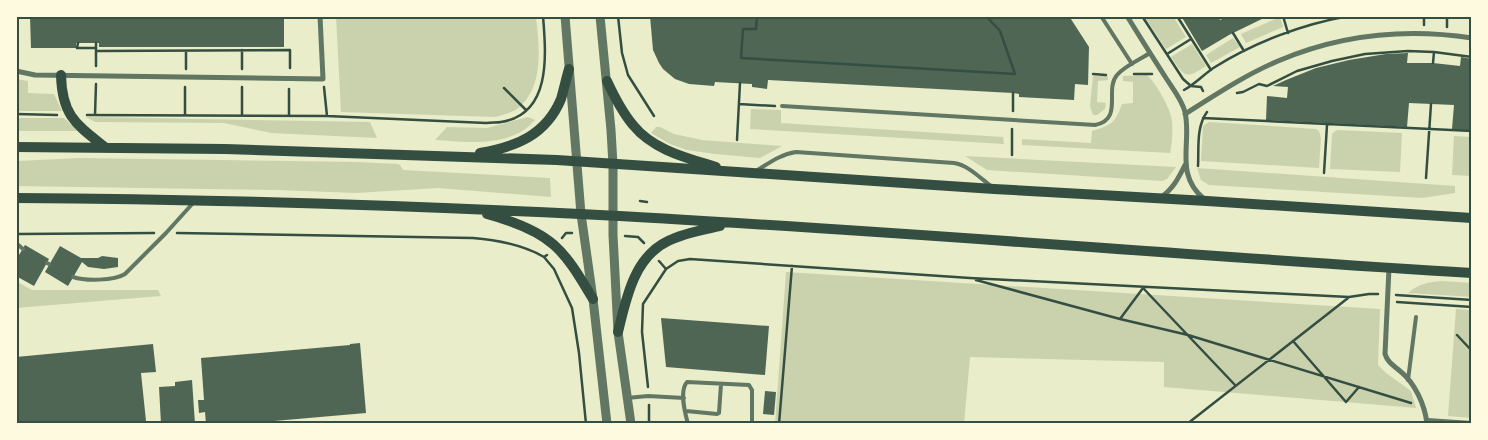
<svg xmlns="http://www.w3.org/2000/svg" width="1488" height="440" font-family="'PT Serif',serif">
<rect width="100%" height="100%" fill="#e9edc9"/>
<path fill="#cad2ad" d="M336,16H536C539,47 545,87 517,109C511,113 502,115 495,117L341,112Z
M1144,16H1173L1186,37L1166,49Z
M1280,17L1283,27L1246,43L1241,34Z
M1233,38L1240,47L1211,63L1206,55Z
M1192,44L1206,66C1185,80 1185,77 1171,57Z
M1147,75C1156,83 1171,109 1172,121C1173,131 1172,144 1170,153L1022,145V139L1091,143L1092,131C1111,125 1115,124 1122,104L1133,103V82L1123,81V76Z
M1093,76H1108V80L1098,81L1097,102L1106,103L1105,109L1097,115H1093L1090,106Z
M16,79L28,81V93L54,94L62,111H16Z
M751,109L781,110V123L1003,137L1004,144L750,129Z
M86,117L370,122L377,138L271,133L224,123L95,122Z
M528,117L535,120C511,148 468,142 435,140L447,127L487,128Z
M16,118H64L78,131H16Z
M1209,122L1316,129L1319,131L1321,138L1319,168L1201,161L1203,126Z
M656,127H660L674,134L702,140L782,146L760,158L715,154L687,150L670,144L651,133Z
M1338,130L1402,133L1400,172L1330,169L1332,134L1335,131Z
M1454,136L1472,137V176L1452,175Z
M965,156L1176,167L1167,179L1162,181L987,170Z
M81,158L358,162L398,164L400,165L403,170L550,178L551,197L438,188L356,193L277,190L16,186V161Z
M1197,168L1455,186V193L1422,198L1209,185L1201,180Z
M786,272L1380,309L1378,365L1386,373L1411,391L1416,408L1164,387V362L970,357L964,424H775Z
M16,281L32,290H158L161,296L16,308Z
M1442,281L1472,283V297L1408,293C1418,284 1429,282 1442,281Z
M1456,309L1472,310V418L1448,416Z"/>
<path fill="#4f6655" d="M30,16H284V47H99V43H76V48H31Z
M650,16H1069L1089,47L1088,85L1075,84L1074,100L1019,97V94L1013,93L768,80L767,89L752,87V84L715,82L714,86L689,84L675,79L663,69L659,63L653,50Z
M1181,16H1218L1220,20L1228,16H1268L1229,35L1202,51Z
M1408,53L1407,63H1433L1460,66L1461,57L1472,59V131L1452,129L1454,105L1409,103L1407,127L1266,120L1267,96L1287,98L1288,87L1273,86L1286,80L1316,68L1349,60L1386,54Z
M25,245L49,259L34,286L16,276V260Z
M60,246L81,258H98L102,256L118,258V267L104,269L88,267L82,262L68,286L45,272Z
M661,318L769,326L765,375L666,367Z
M360,343L366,413L240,424H206L205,412L199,413L198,400H204L201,358L350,345V344Z
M153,344L156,372L141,373L146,421L116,424H37V422L16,424V357Z
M192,380L195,424H161L159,387L175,386V382Z
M765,391L776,392L774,415L763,414Z
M1364,421L1390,422V424H1363Z"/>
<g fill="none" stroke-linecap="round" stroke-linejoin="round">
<path stroke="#344e41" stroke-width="2.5" d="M618,16L622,53L628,75L654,116
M757,16L756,29H743L741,58L1015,74L1000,31L986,16
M1142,16L1183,79L1191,86L1201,87L1203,91
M1177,16L1211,70
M1222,16L1223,18
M1283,16L1288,33
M1424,25V16
M1447,27V16
M1233,33L1244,51
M78,43L77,48H96
M96,51L290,50V68
M1167,54L1191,39
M1433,63L1434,52
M96,66V43
M186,69V51
M242,69V50
M1093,74L1106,75
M1134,74H1152
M242,87V115
M324,87L327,116
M504,88L526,110
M1184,90C1195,84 1204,74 1215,67C1255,42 1303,24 1349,16
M1237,93L1243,92L1259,84L1267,86L1297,71L1332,61L1365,54L1408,51L1434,52L1472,57
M739,104L775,106
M1013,111V93
M16,114L57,115
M87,115L327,116L486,123C491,122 497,123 501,122C552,114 546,54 543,16
M95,115L96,84
M185,115V87
M289,116V89
M1203,118L1472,131
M737,140L740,83
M1012,155V129
M1198,166C1199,148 1196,127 1207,112
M1324,173L1327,125
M1426,178L1431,104
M640,201L647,202
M177,233L473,238C498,240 523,245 544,257L547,255
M19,234L154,233
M625,236L638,237L644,243
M562,238L566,233H572
M544,257L554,269L572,308L579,353L586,424
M659,261L666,269L678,261L690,259L970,278L1349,297L1369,294H1378
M976,280L1120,319L1188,335L1411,403
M1396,295L1472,300
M1397,302L1472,307
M1120,319L1143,288L1235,385
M1457,335L1472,351
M1293,341L1346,402L1359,387
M648,387L642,332L643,304L666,269
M649,405V424
M779,424L792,266
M1187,424L1348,298"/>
<path stroke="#617663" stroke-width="4" d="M1101,16L1132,64
M782,106L1095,125C1124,119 1104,90 1117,75C1124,66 1141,59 1150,53
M756,171C769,163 781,154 796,152L954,163C968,165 980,178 991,186
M16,243L23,249
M47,263L49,264
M73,277C85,281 114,281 125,274L166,233L194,202
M1408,380L1416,317
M627,398L648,396L684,398
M686,411L717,414L719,413L721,384
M1427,420L1472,423
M688,424C685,413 679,391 687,382L749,385L752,390V424"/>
<path stroke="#617663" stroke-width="5" d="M1127,16C1140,37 1153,58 1166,78C1173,89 1182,100 1185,112C1192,143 1174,174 1204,199
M16,71L35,75L323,79L320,16
M1185,114C1215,95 1245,75 1278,61C1339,35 1406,28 1472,38
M1160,198C1173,189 1178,179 1185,165
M1389,268L1385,354C1388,363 1393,365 1400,371C1415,383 1425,405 1427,424"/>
<path stroke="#617663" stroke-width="9" d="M565,16L581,214L593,299L607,424
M600,16L611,130L613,165V235L618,332L631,424"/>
<path stroke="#344e41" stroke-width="10" d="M61,75C62,116 76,124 106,148
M607,81C614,96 622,112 633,125C653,150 687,158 716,167
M16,147L225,149L557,160L994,189L1207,201L1472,218
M480,153C516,147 546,135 561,99C564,89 566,79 569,69
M16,198C204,199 392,205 580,214C877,229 1174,255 1472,273
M487,214C509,220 536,229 554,245C570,259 582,281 593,299
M618,332C626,299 634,257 668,241C684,233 703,230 720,226"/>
</g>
<rect width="1488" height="440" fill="none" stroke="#fefae0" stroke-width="35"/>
<rect x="18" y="18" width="1452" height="404" fill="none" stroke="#344e41" stroke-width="2"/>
</svg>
